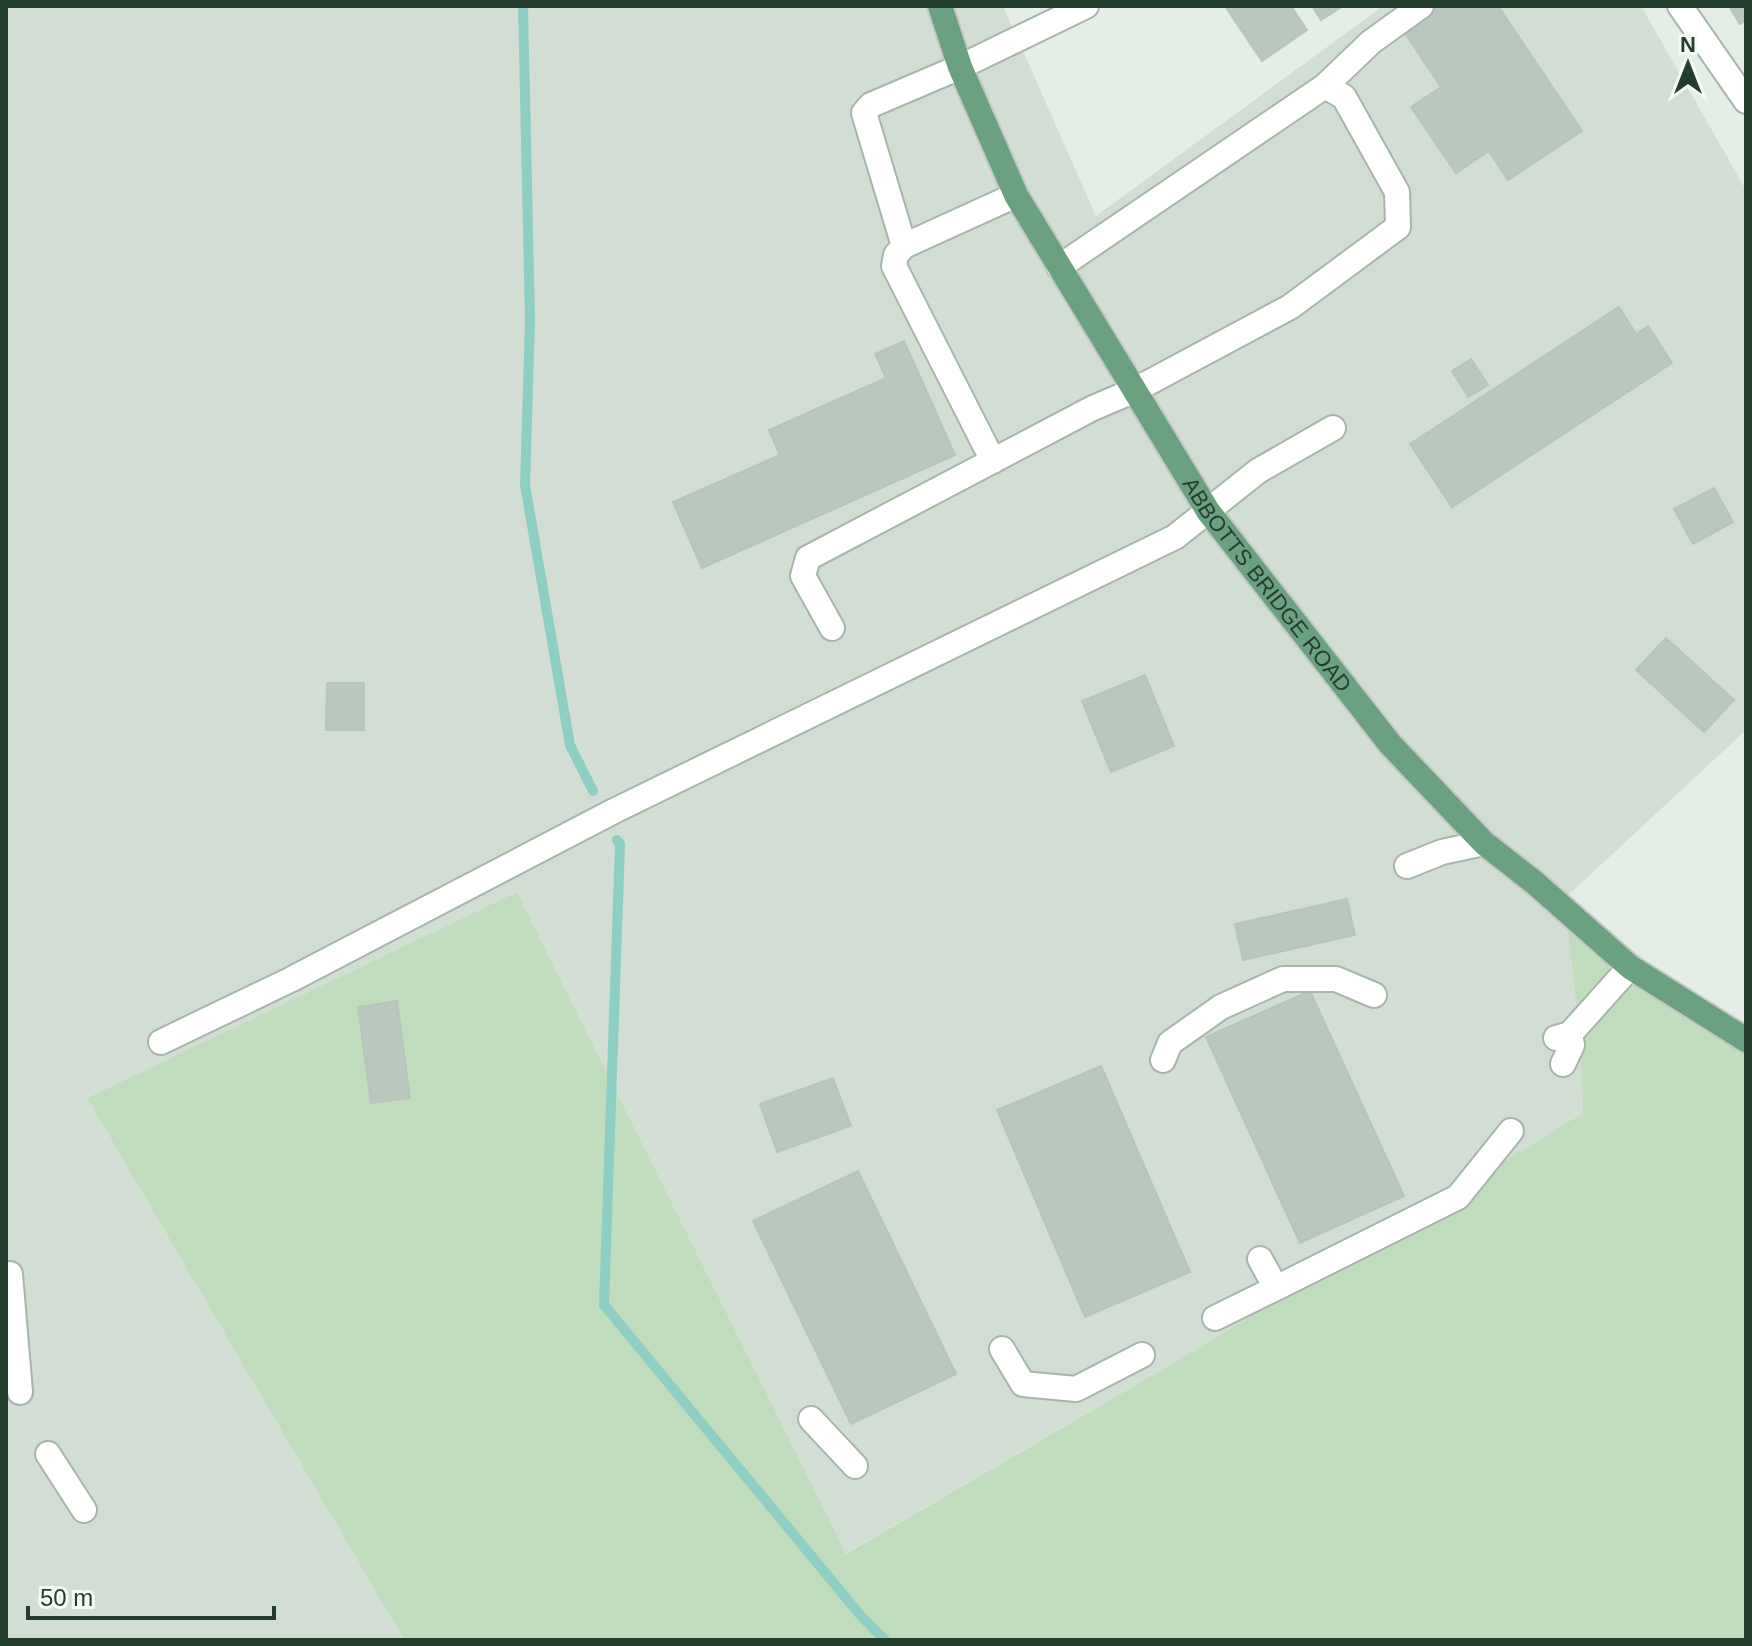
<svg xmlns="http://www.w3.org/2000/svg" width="1752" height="1646" font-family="Arial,sans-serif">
<rect width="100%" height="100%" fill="#e4ede6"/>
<path fill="#d2ddd4" d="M6,6H1003L1096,216L1383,6H1641L1746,190V730L1564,899L1580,1038L1583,1113L1195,1350L845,1554L517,892L87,1098L404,1640H6Z"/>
<path fill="#c0ddbe" d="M517,892L846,1554L1195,1350L1583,1113L1580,1038L1564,899L1720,1035L1746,1054V1640H404L87,1098Z"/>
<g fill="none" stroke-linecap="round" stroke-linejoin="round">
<path stroke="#8ecfc4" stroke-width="10" d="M523,6L530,320L525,485L570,745L593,791
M617,840L620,844L604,1305L861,1616L885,1640"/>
</g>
<path fill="#b9c8be" stroke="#b6c6ba" stroke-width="2" d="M1225,6H1291L1307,30L1262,61Z
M1312,6H1343L1321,20Z
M1426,6H1498L1582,131L1508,180L1489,151L1456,173L1411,107L1441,87L1399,24Z
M1729,6H1746V20L1740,24Z
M1619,307L1636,334L1648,326L1672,363L1452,507L1410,444Z
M904,341L955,455L702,568L673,502L780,455L769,430L886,378L875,354Z
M1471,359L1488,385L1468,397L1452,371Z
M1714,488L1733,522L1693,544L1674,509Z
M1666,638L1734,700L1704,732L1636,670Z
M1145,675L1174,746L1111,772L1082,701Z
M327,683H364V730H326Z
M1347,899L1355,935L1243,960L1235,924Z
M1310,991L1404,1196L1300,1243L1206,1037Z
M397,1001L410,1098L371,1103L358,1007Z
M1101,1066L1190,1272L1085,1317L997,1110Z
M833,1078L851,1126L777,1152L760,1104Z
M858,1171L956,1374L851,1424L753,1221Z"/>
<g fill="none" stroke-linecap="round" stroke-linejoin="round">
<defs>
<path id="minor" d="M1680,6L1746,101
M1325,86L1371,42L1421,6
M904,246L864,113L871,105L960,67L1086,6
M993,461L894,266L896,255L904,246L1016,195
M832,628L803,576L808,558L1093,408L1133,391L1290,307L1398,227L1397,192L1344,97L1325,86L1059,267
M1407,866L1442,852L1484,843
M1556,1038L1570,1034L1630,967
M161,1042L290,980L614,811L1175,537L1258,471L1333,428
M1163,1060L1170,1043L1221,1007L1283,979H1336L1374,995
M1563,1064L1572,1045L1570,1034
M1260,1259L1276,1288L1458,1197L1511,1131
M10,1274L20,1392
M1215,1318L1276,1288
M1002,1349L1023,1384L1076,1389L1142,1355
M811,1419L855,1466
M48,1454L84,1510"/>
<g id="major">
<path id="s1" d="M940,6L960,67L1016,195L1208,511L1390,744L1484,843L1535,883L1630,967L1746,1040"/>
</g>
</defs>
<use href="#minor" stroke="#a7b5ab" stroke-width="28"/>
<use href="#major" stroke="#c2c9c4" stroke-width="28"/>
<use href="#minor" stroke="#fff" stroke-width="24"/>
<use href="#major" stroke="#6aa180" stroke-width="24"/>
</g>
<g text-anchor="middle" stroke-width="6" stroke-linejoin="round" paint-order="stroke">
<g font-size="22" fill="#243e2e" stroke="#f4f9f5">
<text dy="8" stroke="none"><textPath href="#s1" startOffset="668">ABBOTTS BRIDGE ROAD</textPath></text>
</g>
</g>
<rect width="1752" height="1646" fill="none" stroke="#243e2e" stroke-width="16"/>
<g transform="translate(1688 64)" stroke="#f4f9f5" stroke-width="6" paint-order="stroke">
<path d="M0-6L14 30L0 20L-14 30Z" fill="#243e2e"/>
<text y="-12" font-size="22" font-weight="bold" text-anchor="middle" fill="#243e2e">N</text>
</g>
<path d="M28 1606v12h246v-12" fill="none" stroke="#243e2e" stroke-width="4"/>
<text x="40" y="1606" font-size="24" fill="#243e2e" stroke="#f4f9f5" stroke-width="6" paint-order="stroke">50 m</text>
</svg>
